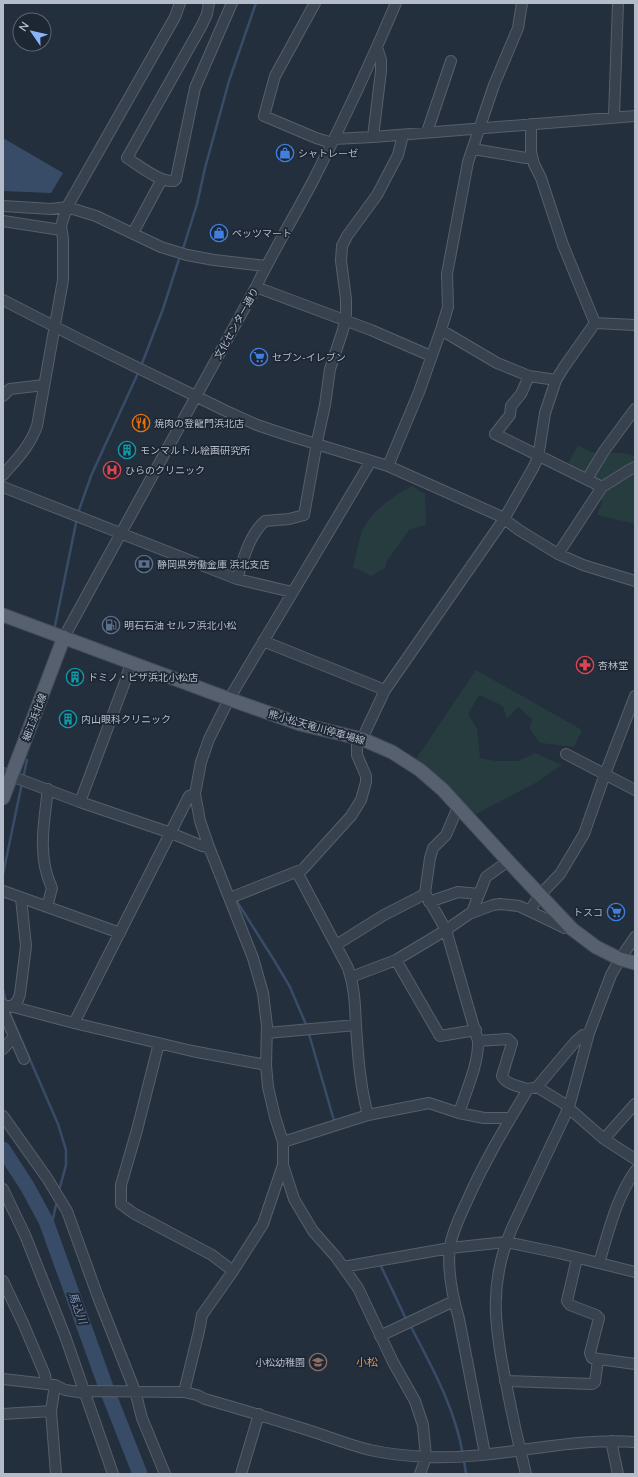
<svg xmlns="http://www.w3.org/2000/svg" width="638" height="1477" font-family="Lato,'Noto Sans JP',sans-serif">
<rect width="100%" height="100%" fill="#242f3e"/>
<path fill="#263c3f" d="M578,445L591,452L622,453L635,456V524L597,515L601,505L604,485L571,469L569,462Z
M412,486L425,494L426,525L409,530L387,561L385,568L371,576L353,567C356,556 358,544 361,534C369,512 392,497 412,486Z
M476,670L582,730L574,747L541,743L533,734L530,728L532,719L518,707L507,719L503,706L479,695L468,714L477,729L480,758L495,761H518L535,753L562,765L537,782L476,814L414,762Z"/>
<path fill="#394c67" d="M3,138L63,173L51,193L3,191Z"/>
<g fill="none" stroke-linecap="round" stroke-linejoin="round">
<path stroke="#394c67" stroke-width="2.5" d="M182,252L197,204L205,168L229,81L256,3
M141,366L163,309L180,256
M78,513L91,476L139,371
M55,626L77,518
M23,778L27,760
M3,874L22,783
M236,900L274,960L290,987L307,1027
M3,989L6,1003
M8,1009L58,1124L66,1150V1165L60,1187
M309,1034L335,1124
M50,1232L56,1205
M379,1262L407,1321
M410,1325C432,1367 455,1408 463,1455
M464,1460L466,1474"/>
<path stroke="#394c67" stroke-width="15" d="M3,1149L27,1186L46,1221L107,1390L140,1474"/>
<defs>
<path id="minor" d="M209,3L207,14L202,25L127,158C140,166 159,182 174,181L176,179L195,88L232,3
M315,3L275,76L264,116L316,138L332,143
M614,116L618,3
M427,132L451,61
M373,137L381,71V60L377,47
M334,139L373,137L635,116
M473,149L526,158H532
M3,206L51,209L67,207L96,216L161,247L187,255L214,260L266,266
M3,221L61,230
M133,233L162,179
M256,287L371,330L431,356
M3,300L81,340L226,411L257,425L287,435L388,466L500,516L519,530L558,554L583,565L635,581
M595,323L635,325
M441,330L497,363L529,376L556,380
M529,376L521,394L511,406L510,415L495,434L602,487
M3,396L10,389L44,385
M388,466L419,392L441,330L448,307L447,274L468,162L494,85L518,28L522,3
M3,475C17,459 30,446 37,426L63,280V239L61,226L67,207L175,17L180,3
M587,479L604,451L635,409
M3,487L237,579L292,592
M558,554L602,487L629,470L635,467
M237,579C243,560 249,535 265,521L289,519L304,515L318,437L325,405L330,369L343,330L346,314V299L341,261L342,246L347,236L377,195L398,155L403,135
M64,637L256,287C274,249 296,214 315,177C344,120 371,62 396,3
M263,641L385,690
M362,739L385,690L504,519L532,470L538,458L545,413L556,380L564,367L595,323L563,245L541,178L534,164L531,152V124
M566,754L635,790
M3,773L80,802L171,833L202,846L209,847
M80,802L126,679L131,662
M458,807L446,835L433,848L430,858L425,893L446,930L478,1041C479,1063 466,1091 459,1113
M297,872L348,968C355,988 355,1007 356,1026C358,1056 360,1086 368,1115
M3,891L120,933
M230,898L303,869L351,816L361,800L366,782V776L357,755V738
M429,902L458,892L479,894
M47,907L52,888C37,857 44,822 48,789
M530,910L540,895L560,874L584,834L605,774L635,696
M472,912L486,877L508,861
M336,945L384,915L425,894
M396,960L440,1036L476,1030
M351,977L396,960L446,930L469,914L493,905L500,904L519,906L565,928H570
M3,1004L5,1007L10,1006L74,1023L192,1051L266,1065
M12,1007L18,1000L20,994L26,946L21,898
M3,1011L24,1059
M74,1023L189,796L195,794
M267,1033L356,1025
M478,1041L508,1039L512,1043L502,1076C505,1084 520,1087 528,1089
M159,1043L137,1130L121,1185V1204L133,1213L212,1255L233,1271
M3,1049L14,1037
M537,1087L575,1042L583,1035L589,1033
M3,1116L47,1178L67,1211L98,1297L135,1391L142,1418L165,1474
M604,1139L635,1104
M283,1142L368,1115L429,1103L459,1113L484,1118H510
M283,1165L294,1199L313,1231L336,1257L358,1288L393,1362L415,1401L423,1425L426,1457L420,1474
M3,1189L25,1235L65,1336L113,1474
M577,1258L567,1301L570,1305L596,1315L599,1318L590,1353L592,1358L635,1364
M599,1263C609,1230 616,1199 635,1171
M343,1267L450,1248L506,1242L559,1253L635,1272
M3,1281L23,1323L45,1375L46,1384
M380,1336L454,1301
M3,1379L55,1385L65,1390L85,1393L90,1391L184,1392L197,1395L205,1399C236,1408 267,1417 298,1427C322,1434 346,1444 370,1450C388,1454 409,1456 427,1457C497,1460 565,1437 635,1442
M505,1381L592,1384L595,1382L598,1360
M55,1385L51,1411L56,1474
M184,1392L199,1331L202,1315L233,1271L263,1224L283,1165V1142L275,1117L268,1087L266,1065L267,1026L263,993L253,958L209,847L200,821L195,794L201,762L209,739L229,699L371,461
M3,1414L51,1411
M611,1441L618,1474
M485,1454L459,1319C453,1298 447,1268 450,1246C453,1230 460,1216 467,1201C483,1164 504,1129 525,1094L528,1089L537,1087L563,1103L604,1139L635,1159
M241,1474L259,1414
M526,1474C518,1442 511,1410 505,1378C494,1323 489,1282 512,1228L569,1107L589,1033L611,975L620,959L635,937"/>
<path id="major" d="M3,615L229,699L300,724L362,739L392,752L420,770L443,790L508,861L572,929L596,947L620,959L635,963
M3,798L64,637"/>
</defs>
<use href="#minor" stroke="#565f6c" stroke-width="12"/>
<use href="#major" stroke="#414a57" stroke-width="15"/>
<use href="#minor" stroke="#38414e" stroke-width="10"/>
<use href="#major" stroke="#56606e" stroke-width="13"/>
</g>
<defs>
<symbol id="shop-ring" viewBox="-11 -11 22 22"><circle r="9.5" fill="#1d2633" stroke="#3f7fe0" stroke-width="1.5"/><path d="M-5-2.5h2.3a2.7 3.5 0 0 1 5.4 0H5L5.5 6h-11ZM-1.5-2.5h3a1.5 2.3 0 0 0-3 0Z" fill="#3f7fe0"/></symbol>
<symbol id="supermarket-ring" viewBox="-11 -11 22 22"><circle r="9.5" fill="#1d2633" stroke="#3f7fe0" stroke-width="1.5"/><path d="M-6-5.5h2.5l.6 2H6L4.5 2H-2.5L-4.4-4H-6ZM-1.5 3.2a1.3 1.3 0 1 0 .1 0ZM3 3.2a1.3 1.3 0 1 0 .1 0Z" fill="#3f7fe0"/></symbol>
<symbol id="restaurant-ring" viewBox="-11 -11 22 22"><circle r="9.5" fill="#1d2633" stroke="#e8710a" stroke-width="1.5"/><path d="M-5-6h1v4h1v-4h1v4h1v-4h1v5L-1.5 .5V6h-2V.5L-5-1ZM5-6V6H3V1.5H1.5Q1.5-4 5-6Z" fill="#e8710a"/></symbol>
<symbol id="building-ring" viewBox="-11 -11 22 22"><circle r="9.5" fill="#1d2633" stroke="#0f9aa8" stroke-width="1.5"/><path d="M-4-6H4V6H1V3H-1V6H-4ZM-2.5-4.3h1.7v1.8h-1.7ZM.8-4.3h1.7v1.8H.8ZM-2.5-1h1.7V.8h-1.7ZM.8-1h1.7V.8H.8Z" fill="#0f9aa8"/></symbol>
<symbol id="hospital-ring" viewBox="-11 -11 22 22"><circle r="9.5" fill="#1d2633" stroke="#e0444e" stroke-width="1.5"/><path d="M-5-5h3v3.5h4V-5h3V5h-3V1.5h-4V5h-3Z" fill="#e0444e"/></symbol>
<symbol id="bank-ring" viewBox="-11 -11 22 22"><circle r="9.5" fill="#1d2633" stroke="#5c6f8a" stroke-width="1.5"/><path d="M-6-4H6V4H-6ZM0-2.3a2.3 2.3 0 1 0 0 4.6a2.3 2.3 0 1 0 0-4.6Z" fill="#5c6f8a"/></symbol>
<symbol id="fuel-ring" viewBox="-11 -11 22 22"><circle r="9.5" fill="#1d2633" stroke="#5c6f8a" stroke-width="1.5"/><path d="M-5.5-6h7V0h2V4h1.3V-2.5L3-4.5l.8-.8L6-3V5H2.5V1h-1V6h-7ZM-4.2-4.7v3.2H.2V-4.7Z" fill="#5c6f8a"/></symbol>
<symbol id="pharmacy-ring" viewBox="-11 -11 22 22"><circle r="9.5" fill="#1d2633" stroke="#e0444e" stroke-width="1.5"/><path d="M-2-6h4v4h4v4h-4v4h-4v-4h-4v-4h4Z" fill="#e0444e"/></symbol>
<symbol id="school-ring" viewBox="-11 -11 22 22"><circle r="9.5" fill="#1d2633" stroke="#8d6e63" stroke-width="1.5"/><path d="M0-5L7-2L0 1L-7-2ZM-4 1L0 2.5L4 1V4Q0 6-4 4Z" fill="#8d6e63"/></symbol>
</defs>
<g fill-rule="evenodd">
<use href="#shop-ring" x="275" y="143" width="20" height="20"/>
<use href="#shop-ring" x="209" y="223" width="20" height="20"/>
<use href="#supermarket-ring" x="249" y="347" width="20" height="20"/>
<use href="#restaurant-ring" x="131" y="413" width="20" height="20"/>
<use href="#building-ring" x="117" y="440" width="20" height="20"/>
<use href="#hospital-ring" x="102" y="460" width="20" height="20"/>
<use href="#bank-ring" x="134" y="554" width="20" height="20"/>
<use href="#fuel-ring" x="101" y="615" width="20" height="20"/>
<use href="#pharmacy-ring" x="575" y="655" width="20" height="20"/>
<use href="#building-ring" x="65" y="667" width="20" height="20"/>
<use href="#building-ring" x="58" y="709" width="20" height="20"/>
<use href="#supermarket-ring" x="606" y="902" width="20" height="20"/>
<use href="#school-ring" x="308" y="1352" width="20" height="20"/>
</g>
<g text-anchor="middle" stroke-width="3.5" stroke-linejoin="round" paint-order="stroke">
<g font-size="10" fill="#b4bcc9" stroke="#1d2633" text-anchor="start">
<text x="298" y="157">シャトレーゼ</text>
<text x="232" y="237">ペッツマート</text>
<text x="272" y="361">セブン-イレブン</text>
<text x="154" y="427">焼肉の登龍門浜北店</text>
<text x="140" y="454">モンマルトル絵画研究所</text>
<text x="125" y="474">ひらのクリニック</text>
<text x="157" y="568">静岡県労働金庫 浜北支店</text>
<text x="124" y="629">明石石油 セルフ浜北小松</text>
<text x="598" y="669">杏林堂</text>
<text x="88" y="681">ドミノ・ピザ浜北小松店</text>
<text x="81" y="723">内山眼科クリニック</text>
<text x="603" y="916" text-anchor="end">トスコ</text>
<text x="305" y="1366" text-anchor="end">小松幼稚園</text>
</g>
<g font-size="10" fill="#b4bcc9" stroke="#1d2633">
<text transform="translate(236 323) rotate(-61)" y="4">文化センター通り</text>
<text transform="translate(34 717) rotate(-69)" y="4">細江浜北線</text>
<text transform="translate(317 727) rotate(16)" y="4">熊小松天竜川停車場線</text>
</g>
<g font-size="11" font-style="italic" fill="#7c92b1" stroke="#1d2633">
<text transform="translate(78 1308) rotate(70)" y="4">馬込川</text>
</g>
<g font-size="11" fill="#d59563" stroke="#1d2633">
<text x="367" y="1366">小松</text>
</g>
</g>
<rect width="638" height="1477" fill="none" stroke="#b4bcc9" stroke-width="8"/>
<g transform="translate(32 32) rotate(304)"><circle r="19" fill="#1d2633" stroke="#59626f"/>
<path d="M0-3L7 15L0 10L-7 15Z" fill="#8ab4f8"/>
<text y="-6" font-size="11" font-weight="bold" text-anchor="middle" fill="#b4bcc9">N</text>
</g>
</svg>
